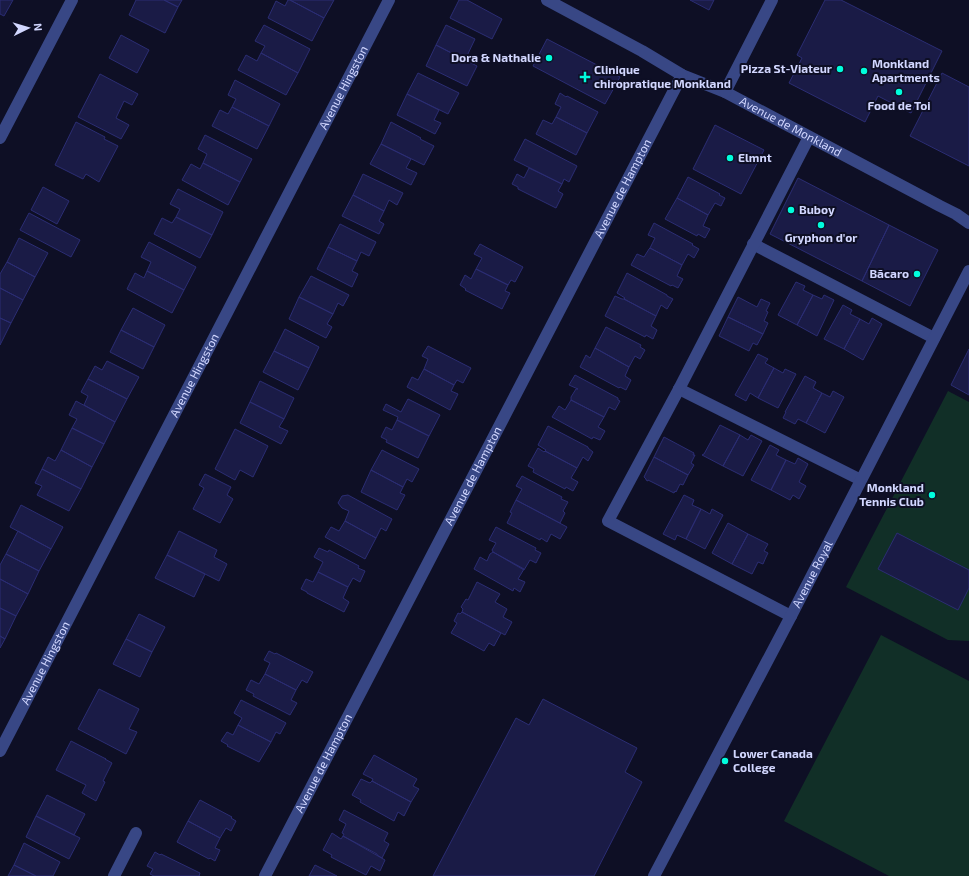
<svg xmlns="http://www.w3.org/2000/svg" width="969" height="876" font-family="'Exo 2',sans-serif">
<rect width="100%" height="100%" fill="#0e0f25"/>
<path fill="#112f27" d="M948,391L969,402V641L948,640L846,587Z
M881,635L969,681V876H889L784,821Z"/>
<path fill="#1a1b46" stroke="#2b2d73" d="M0,0H13L4,16L0,14Z
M136,0H164L178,7L165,33L129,15Z
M164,0H182L178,7Z
M288,0H290L324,18L312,41L268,18L276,1L285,6Z
M290,0H334L324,18Z
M459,0H467L502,19L492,39L450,18Z
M690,0H714L709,10Z
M825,0H841L942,51L911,113L878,96L865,122L789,83L802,58L797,55Z
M264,25L310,49L298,73L261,53L265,46L255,41Z
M446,25L475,39L465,60L436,45Z
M121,35L149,50L137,73L109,58Z
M547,39L620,77L605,104L533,66Z
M436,45L477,66L467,86L426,66Z
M261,53L298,73L286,95L238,70L246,55L257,61Z
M418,73L459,93L448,114L407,94Z
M942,73L969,87V166L910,136Z
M100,74L138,94L132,105L124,101L116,118L129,125L121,139L78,117Z
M235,80L280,104L269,126L232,107L236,99L228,95Z
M560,93L566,97L567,96L598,112L587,133L556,117L561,107L555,104Z
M407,94L439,110L434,120L441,123L435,134L397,115Z
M232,107L269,126L257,149L212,126L220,110L228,114Z
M556,117L587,133L576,155L536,134L543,120L552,124Z
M76,122L105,137L104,139L118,146L99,182L86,174L83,179L55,165Z
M391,122L421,138L420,139L434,146L424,165L381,144Z
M715,125L764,150L741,194L693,169Z
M205,135L252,159L240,182L203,163L207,154L198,149Z
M525,139L577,166L569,182L564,179L562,184L514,160Z
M381,144L411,159L406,168L417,173L411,185L370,164Z
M203,163L240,182L228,205L182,180L191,164L200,169Z
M529,168L562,184L558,191L563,194L556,208L518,189V187L512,184L517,174L524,178Z
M363,174L403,193L397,205L389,200L384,211L353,195Z
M688,177L720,194L719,195L725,198L721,206L715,203L708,215L677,198Z
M798,178L889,225L862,281L770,234Z
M43,187L69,201L57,224L31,210Z
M178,189L223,212L212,235L176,217L180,209L170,204Z
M353,195L384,211L379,221L384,224L379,234L342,216Z
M677,198L708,215L703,226L710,229L705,238L698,234L697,236L665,219Z
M29,213L80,240L71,257L20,230Z
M176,217L212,235L200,258L154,234L162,218L172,223Z
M654,223L693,244L692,245L699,249L694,258L688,254L682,265L650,248L655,238L648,235Z
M340,224L376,242L369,256L361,252L357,261L328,247Z
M889,225L938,250L910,306L862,281Z
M19,238L48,253L35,277L7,262Z
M149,242L196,267L184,290L147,271L151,262L141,257Z
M480,244L523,267L515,282L511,280L508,285L476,269L482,258L474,254Z
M328,247L357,261L352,271L358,274L352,287L317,269Z
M650,248L682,265L677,276L683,279L678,288L672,285L671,286L631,265L637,254L644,257L649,249Z
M7,262L35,277L23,300L0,288V274Z
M476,269L508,285L505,291L510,293L502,309L465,290L466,289L460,285L465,275L471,279Z
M147,271L184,290L172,313L127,289L135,273L144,278Z
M627,273L667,295V296L673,299L667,309L661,305L656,316L624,299L625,298L617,293Z
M311,276L349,295L343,306L338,303L333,314L299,297Z
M796,282L805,286L803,290L813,295L797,325L778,315Z
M0,288L23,300L11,323L0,318Z
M813,295L822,299L824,295L834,300L817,336L797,325Z
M615,296L622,299H624L656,316L651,326L657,330L653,339L646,335L645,337L605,316Z
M299,297L333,314L327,324L332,327L326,338L289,319Z
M738,297L757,307L761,299L770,303L766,311L768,312L764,321L768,323L763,334L728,317Z
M843,305L852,310L850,314L860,319L844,349L824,339Z
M133,308L165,325L154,347L121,330Z
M728,317L763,334L757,345L753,343L749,351L719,336Z
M0,318L11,323L0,345Z
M872,318L882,324L863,360L844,349L860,319L869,324Z
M606,327L641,345L640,347L645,350L640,359L635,356L629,367L595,348Z
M285,329L319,347L309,368L274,351Z
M121,330L154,347L143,369L110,352Z
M428,346L471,368L463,383L457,380L454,385L424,369L428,359L422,356Z
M595,348L629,367L625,376L631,380L626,390L620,387L619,388L580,367L586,355L590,358Z
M969,349V395L951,385Z
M274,351L309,368L298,390L263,372Z
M758,354L768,359L765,363L774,368L758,398L750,393L746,401L735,395Z
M107,361L139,377L127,399L88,379L95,366L102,370Z
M774,368L783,373L785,369L796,374L778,408L758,398Z
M424,369L454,385L451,391L458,394L450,410L407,387L412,377L418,380Z
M575,375L618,398V400L620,401L615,410L609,407L604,417L571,400V397L576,389H578L569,385Z
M805,376L816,382L813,388L822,393L806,423L798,419L795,424L783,418L786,412H785Z
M88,379L127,399L115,422L84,405L88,396L81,392Z
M260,381L294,398L284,419L250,402Z
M833,391L844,397L825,433L806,423L822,393L830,397Z
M408,399L440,415L429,436L397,420L398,417L383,410L386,404L401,412Z
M571,400L604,417L598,427L605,431L600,440L593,437L592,439L552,417L559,406L565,410Z
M76,401L115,422L104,444L72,428L77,419L69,415Z
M250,402L284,419L279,427L288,431L281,444L240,423Z
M397,420L429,436L418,458L386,442L387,440L381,437L386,427L392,430Z
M720,425L740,435L723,466L702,455L704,454Z
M548,426L588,447V448L593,452L588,461L583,457L577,468L545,451L546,450L538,445Z
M72,428L104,444L92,467L61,450Z
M235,429L268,446L253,477L240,470L235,480L215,469Z
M740,435L748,440L751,435L762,441L743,476L723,466Z
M664,437L694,453L693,455H695L691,463L694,465L688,475L654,457Z
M770,445L779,450L776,455L786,460L771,490L751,480Z
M538,448L544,452L545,451L577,468L571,478L578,482L573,491L566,487L565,489L533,472L534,469L528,466Z
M61,450L92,467L81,489L42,469L48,457L55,461Z
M382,450L419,469L412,482L407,479L403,487L371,470Z
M654,457L688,475L683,485L680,484L676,492L675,491L674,493L648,480V481L646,480V479L644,477Z
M798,458L808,464L799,482L806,486L799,499L793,495L790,500L771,490L786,460L795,464Z
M42,469L81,489L69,511L37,495L42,486L35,483Z
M371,470L403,487L400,493L405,495L397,510L361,492Z
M205,474L231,487L227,495L233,499L220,523L193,509L204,488L199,485Z
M522,476L562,497L561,499L568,502L563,511L565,513L560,523L516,500L522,489L516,486Z
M348,495L392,519L386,531L381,528L376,538L345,521L349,511L342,508L338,503L342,496Z
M684,495L694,500L692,505L701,509L686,539L677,535L675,540L663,534Z
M516,500L567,527L560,539L551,534L547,542L541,538L540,540L507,523L512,513L510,512Z
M21,505L63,527L51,549L10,527Z
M701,509L710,514L712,509L723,515L705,549L686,539Z
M345,521L376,538L365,559L325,537L331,527L339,531Z
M728,523L748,534L732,564L712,553Z
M496,527L536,548L535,550L541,553L536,563L530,560L524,570L493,552L492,550L496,543L489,540Z
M18,531L51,549L39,571L6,554Z
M179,531L217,550L214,557L227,564L219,581L167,555Z
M897,533L969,570V588L958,610L878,569Z
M748,534L768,544L764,551L768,553L766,557L763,564L758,562L752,574L732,564Z
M319,548L328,552L329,550L359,566L358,568L365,571L360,582L353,578L348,587L318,572L323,562L314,557Z
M493,552L524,569L518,579L525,582L520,592L514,588L513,591L474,569L480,557L487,561L490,554Z
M6,554L39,571L28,594L0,579V565Z
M167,555L205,574L194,597L155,578Z
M318,572L348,587L343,598L349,602L344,612L307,593V592L301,589L306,579L313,582Z
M0,579L28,594L16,616L0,608Z
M477,582L500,594L495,602L507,609L503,617L512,622L505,635L462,612L463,609L461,607L466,599L468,600Z
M0,608L16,616L5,639L0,636Z
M462,612L501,633L494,646L489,643L484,651L451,633L457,623L454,621L458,613L460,614Z
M139,614L165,627L152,652L126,639Z
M0,636L5,639L0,648Z
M126,639L152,652L140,677L113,664Z
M269,651L275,654L276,653L313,672L307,683L302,680L296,690L265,674L270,663L264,660Z
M265,674L296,690L291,700L297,703L290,715L253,696L254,694L246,690L251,680L259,684Z
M99,689L139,709L129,729L137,732L126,754L78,729Z
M543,699L637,748L625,772L642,782L594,876H433L516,718L529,725Z
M241,700L275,717L286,723L280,734L276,732L271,742L238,725L242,718L234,713Z
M238,725L271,742L259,762L227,746L228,745L221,741L227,732L233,735Z
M71,741L106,759H105L112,763L103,781L105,782L96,801L82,793L86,785L56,770Z
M374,755L417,779L413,786L419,789L411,802L372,781L373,779L363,774Z
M361,779L370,783L372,781L411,802L404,816L398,812L394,821L360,802L361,800L352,795Z
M47,795L85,814L74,835L36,816Z
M200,800L232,817L231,818L236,821L231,831L226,828L220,838L188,821Z
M344,810L388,833L384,841L389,844L382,858L377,855V854L343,836L344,834L342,833L346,824L339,820Z
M36,816L80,838L69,859L26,837Z
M188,821L220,838L215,848L220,850L215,861L210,858L209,859L177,842Z
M332,833L341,839L343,836L385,860L380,871L371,866L366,875L331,857L332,855L323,850Z
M24,843L60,862L53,876H36L14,865Z
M155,852L160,855L161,854L200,873L199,876H200H154L150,874L153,869L147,866Z
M14,865L36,876H8Z
M315,865L337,876H309Z"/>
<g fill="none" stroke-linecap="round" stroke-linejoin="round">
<g stroke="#384785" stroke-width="12">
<path id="s1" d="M547,0L642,51L682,75L725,92L940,206L956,214L969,223"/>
<path d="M725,92L772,0"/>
<path d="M0,138L72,0"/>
<path d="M753,244L934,338"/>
<path d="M679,389L861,480"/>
<path d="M791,616L608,521L679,389L809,137"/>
<path id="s2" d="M0,751L389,0"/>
<path d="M114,876L136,833"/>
<path id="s3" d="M265,876L682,75"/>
<path id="s4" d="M654,876L791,616L969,271"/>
</g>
</g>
<g fill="#00fddd" stroke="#0e0f25" stroke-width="1.5">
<circle cx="549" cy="58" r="4"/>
<circle cx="840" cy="69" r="4"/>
<circle cx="864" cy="71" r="4"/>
<path d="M583 71h4v4h4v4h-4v4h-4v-4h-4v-4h4z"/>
<circle cx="899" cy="92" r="4"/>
<circle cx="730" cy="158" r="4"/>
<circle cx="791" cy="210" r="4"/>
<circle cx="821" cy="225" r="4"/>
<circle cx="917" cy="274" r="4"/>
<circle cx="932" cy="495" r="4"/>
<circle cx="725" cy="761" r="4"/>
</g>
<g text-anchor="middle" stroke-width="4" stroke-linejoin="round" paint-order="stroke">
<g font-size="12" font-weight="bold" fill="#d2d7ff" stroke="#0e0f25" text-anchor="start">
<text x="541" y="62" text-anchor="end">Dora &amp; Nathalie</text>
<text x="872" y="68">Monkland<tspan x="872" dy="14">Apartments</tspan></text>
<text x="832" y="73" text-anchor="end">Pizza St-Viateur</text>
<text x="594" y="74">Clinique<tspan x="594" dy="14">chiropratique Monkland</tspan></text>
<text x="899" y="110" text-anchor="middle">Food de Toi</text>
<text x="738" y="162">Elmnt</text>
<text x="799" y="214">Buboy</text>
<text x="821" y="242" text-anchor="middle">Gryphon d'or</text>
<text x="909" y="278" text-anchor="end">Bācaro</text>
<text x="924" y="492" text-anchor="end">Monkland<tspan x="924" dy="14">Tennis Club</tspan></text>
<text x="733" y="758">Lower Canada<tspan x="733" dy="14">College</tspan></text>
</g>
<g font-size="12" fill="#d2d7ff" stroke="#0e0f25">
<text dy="4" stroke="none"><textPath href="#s2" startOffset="747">Avenue Hingston</textPath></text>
<text dy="4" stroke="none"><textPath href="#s1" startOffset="275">Avenue de Monkland</textPath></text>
<text dy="4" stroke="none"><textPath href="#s3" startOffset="775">Avenue de Hampton</textPath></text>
<text dy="4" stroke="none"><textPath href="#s2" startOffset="423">Avenue Hingston</textPath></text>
<text dy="4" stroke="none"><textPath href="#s3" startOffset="451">Avenue de Hampton</textPath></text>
<text dy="4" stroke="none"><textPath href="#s4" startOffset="341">Avenue Royal</textPath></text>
<text dy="4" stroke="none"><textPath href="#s2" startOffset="99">Avenue Hingston</textPath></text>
<text dy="4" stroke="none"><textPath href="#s3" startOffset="127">Avenue de Hampton</textPath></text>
</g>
</g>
<g transform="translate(28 28) rotate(85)" stroke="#0e0f25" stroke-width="3" paint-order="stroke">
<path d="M0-3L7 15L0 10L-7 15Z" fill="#d2d7ff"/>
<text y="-6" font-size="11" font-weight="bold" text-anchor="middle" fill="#d2d7ff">N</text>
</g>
</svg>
